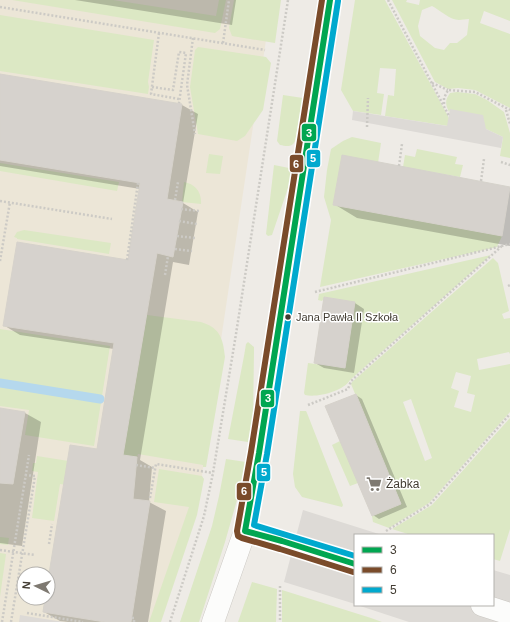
<svg xmlns="http://www.w3.org/2000/svg" width="510" height="622" font-family="Helvetica,sans-serif">
<rect width="100%" height="100%" fill="#eeebe6"/>
<path fill="#ece6d7" fill-rule="evenodd" d="M0,0H272L219,353L202,476L155,622H0ZM24,574H48V598H24Z"/>
<path fill="#dce8c4" fill-rule="evenodd" d="M12,0H113L216,16L219,0H226L220,29L215,33Z
M234,0H281L275,43L232,36L229,28Z
M355,0H385L449,118L448,126L385,116L388,95L394,96L396,69L380,68L377,93L384,94L381,115L353,111L341,90Z
M392,0H407L406,2L419,5L420,0H510V21L484,11L480,23L510,34V108L475,90L458,88L448,89L435,82ZM432,6C440,10 450,20 459,20C462,20 465,19 469,19L467,35L457,43H450L444,50L435,48L420,36L418,26L422,10Z
M0,15L154,40L148,82L149,87L148,94L0,71Z
M198,47L266,57L271,63L263,110L245,136L237,141L198,134L190,87L195,50Z
M457,92L475,94L487,100L504,112L510,133V158L500,156L503,137L486,129L450,110L449,112C445,104 445,100 450,93Z
M283,95L303,98L295,141C292,148 286,146 280,145L277,141Z
M352,137L381,143L378,163L342,156L333,205L502,236L497,247L320,287L331,220L324,197L327,170L331,149L343,141Z
M417,149L457,157L455,164L463,165L460,177L403,167L405,155L415,157Z
M209,154L223,156L220,174L206,173Z
M0,163L119,182L117,191L0,171Z
M274,165L289,168L292,170L290,182L272,235L268,236L266,234Z
M184,182C195,184 202,192 201,204L182,202Z
M24,230L111,243L109,254L17,239V238L14,237L17,232Z
M491,255L350,380C344,391 317,398 305,395L304,393L308,363L345,368L355,302L325,297L322,301L318,300L319,294Z
M493,258L498,263L509,311L502,314L504,319L510,318V354L509,352L477,359L479,370L510,364V412L429,503L389,528L373,522L372,516L401,503L380,454L358,483L350,486L332,445L340,441L376,445L351,384L352,382ZM456,372L471,376L467,393L475,395L471,412L454,407L459,391L451,388ZM411,399L432,458L425,461L403,402Z
M147,315L201,322C220,328 223,338 225,357L206,467H203V465L138,454L137,457L123,455Z
M0,329L110,346L94,446L25,435L29,410L0,406Z
M248,342L254,347V352L253,419L248,442L228,439L244,356L246,344Z
M300,411H306L307,413L343,505L342,507L302,497L295,487L293,474Z
M510,418V529L500,561L493,559V535H411L392,529L432,505Z
M37,456L94,465L90,488L60,484L54,521L32,518L38,472L32,471L33,463H36Z
M226,459L246,462L237,500L225,542L199,622H180L212,526L219,496Z
M159,469L202,476L204,479L197,515L161,622H149L189,507L154,502Z
M0,537L9,538L8,545L0,544Z
M0,553L6,554L0,597Z
M252,582L277,589L276,622H238Z
M282,590L371,618L382,622H282Z"/>
<path fill="#dddad6" d="M450,109L483,115L486,129L503,137L501,148L352,120L353,111L447,126Z
M303,510L382,535H355V604L284,582Z
M493,570L510,575V622H409L357,605H493Z
M20,615L38,618L64,622H19Z"/>
<path fill="#0003" d="M75,0H236L232,25Z
M0,75L182,105L198,114L183,203L198,212L189,265L173,262L140,460L152,467L149,502L166,511L148,622H68L60,621L44,612L46,598H48V587L98,450L114,349L20,335L5,326L129,261L140,189L0,166Z
M343,157L510,188V246L357,218L334,204Z
M355,303L364,309L354,373L324,368L315,363Z
M356,395L362,399L407,507L379,519L373,515Z
M0,409L25,413L41,422L22,546L0,543Z"/>
<g fill="none" stroke-linecap="round" stroke-linejoin="round">
<path stroke="#b5d8ed" stroke-width="9" d="M0,383L100,399"/>
</g>
<path fill="#d6d2cd" stroke="#d6d2cb" d="M0,74L182,104L167,199L183,202L173,257L157,253L123,455L137,457L133,499L150,501L131,622H105L43,612L45,598H48V580L70,445L97,449L114,343L3,326L17,242L128,260L140,183L0,160Z
M342,155L510,187L502,236L333,205Z
M324,297L355,302L345,368L314,363Z
M356,394L401,504L372,516L325,406Z
M0,408L25,412L13,484L0,483Z"/>
<g fill="none" stroke-linecap="round" stroke-linejoin="round">
<defs>
<path id="minor" d="M245,531L282,541L355,564
M482,605L510,614
M213,622L245,531L259,453L330,0"/>
</defs>
<use href="#minor" stroke="#cac7c2" stroke-width="23"/>
<path stroke="#cccac5" stroke-width="2.5" stroke-dasharray="2 2" stroke-linecap="butt" d="M388,0L449,116
M0,7L265,50
M159,33L151,94L179,99
M193,38L187,85L195,134
M223,43L229,0
M432,83L448,90
M152,87L173,90L179,52L186,53L179,103
M444,104V98L448,90L475,92L510,110
M506,110L510,124
M367,127L368,98
M501,162L510,165
M399,166L402,144
M481,181L484,159
M175,200L178,182
M0,201L112,219
M181,209L199,211
M179,221L197,224
M177,236L195,238
M175,249L192,251
M127,260L138,183
M0,261L10,202
M165,275L168,256
M508,286L510,285
M315,292L510,244
M308,405L348,389L351,381L503,245
M136,465L155,468
M150,498L156,464L213,473
M386,531L430,504L510,414
M49,544L52,524
M0,550L35,555
M280,586V622
M27,613L83,622
M132,618H134V622
M2,622L29,455
M11,622L35,476L25,475
M170,622L204,516L213,473L236,334L288,0"/>
<use href="#minor" stroke="#fcfcfb" stroke-width="22"/>
<defs>
<path id="bus-1" d="M245,531L259,453L330,0
M245,531L282,541L355,564"/>
<path id="bus-2" d="M322,0L251,452L237,531L238,536L242,538L280,549L353,572"/>
<path id="bus-3" d="M338,1L267,454L254,525L355,556"/>
</defs>
<use href="#bus-1" stroke="#fff" stroke-width="9"/>
<use href="#bus-2" stroke="#fff" stroke-width="9"/>
<use href="#bus-3" stroke="#fff" stroke-width="9"/>
<use href="#bus-1" stroke="#00a651" stroke-width="6"/>
<use href="#bus-2" stroke="#7a4b2a" stroke-width="6"/>
<use href="#bus-3" stroke="#00a9ce" stroke-width="6"/>
</g>
<defs>
<symbol id="supermarket-bare" viewBox="-9 -9 18 18"><path d="M-6-5.5h2.5l.6 2H6L4.5 2H-2.5L-4.4-4H-6ZM-1.5 3.2a1.3 1.3 0 1 0 .1 0ZM3 3.2a1.3 1.3 0 1 0 .1 0Z" fill="#7e7971" stroke="#fff" stroke-width="2.5" paint-order="stroke"/></symbol>
</defs>
<g fill-rule="evenodd">
<use href="#supermarket-bare" x="363" y="473" width="22" height="22"/>
</g>
<circle fill="#423c32" stroke="#fff" stroke-width="1.5" cx="288" cy="317" r="3.5"/>
<g text-anchor="middle" stroke-width="3" stroke-linejoin="round" paint-order="stroke">
<g font-size="11" fill="#423c32" stroke="#fff" text-anchor="start">
<text x="296" y="321">Jana Pawła II Szkoła</text>
</g>
<g font-size="12" fill="#423c32" stroke="#fff" text-anchor="start">
<text x="386" y="488">Żabka</text>
</g>
</g>
<g stroke="#fff" stroke-width="1.5">
<rect x="301" y="123" width="16" height="19" rx="4" fill="#00a651"/>
<rect x="306" y="149" width="15" height="19" rx="4" fill="#00a9ce"/>
<rect x="289" y="154" width="15" height="19" rx="4" fill="#7a4b2a"/>
<rect x="260" y="389" width="15" height="19" rx="4" fill="#00a651"/>
<rect x="256" y="463" width="15" height="19" rx="4" fill="#00a9ce"/>
<rect x="236" y="482" width="16" height="19" rx="4" fill="#7a4b2a"/>
</g>
<g font-size="11" text-anchor="middle" font-weight="bold" fill="#fff">
<text x="309" y="137">3</text>
<text x="313" y="162">5</text>
<text x="296" y="168">6</text>
<text x="268" y="402">3</text>
<text x="264" y="476">5</text>
<text x="244" y="495">6</text>
</g>
<rect x="354" y="534" width="140" height="72" fill="#ffffff" stroke="#b3b1ad"/>
<rect x="362" y="547" width="20" height="6" fill="#00a651" stroke="#b3b1ad"/>
<text x="390" y="554" font-size="12" fill="#423c32">3</text>
<rect x="362" y="567" width="20" height="6" fill="#7a4b2a" stroke="#b3b1ad"/>
<text x="390" y="574" font-size="12" fill="#423c32">6</text>
<rect x="362" y="587" width="20" height="6" fill="#00a9ce" stroke="#b3b1ad"/>
<text x="390" y="594" font-size="12" fill="#423c32">5</text>
<g transform="translate(36 586) rotate(275)"><circle r="19" fill="#ffffff" stroke="#b3b1ad"/>
<path d="M0-3L7 15L0 10L-7 15Z" fill="#7e7971"/>
<text y="-6" font-size="11" font-weight="bold" text-anchor="middle" fill="#423c32">N</text>
</g>
</svg>
